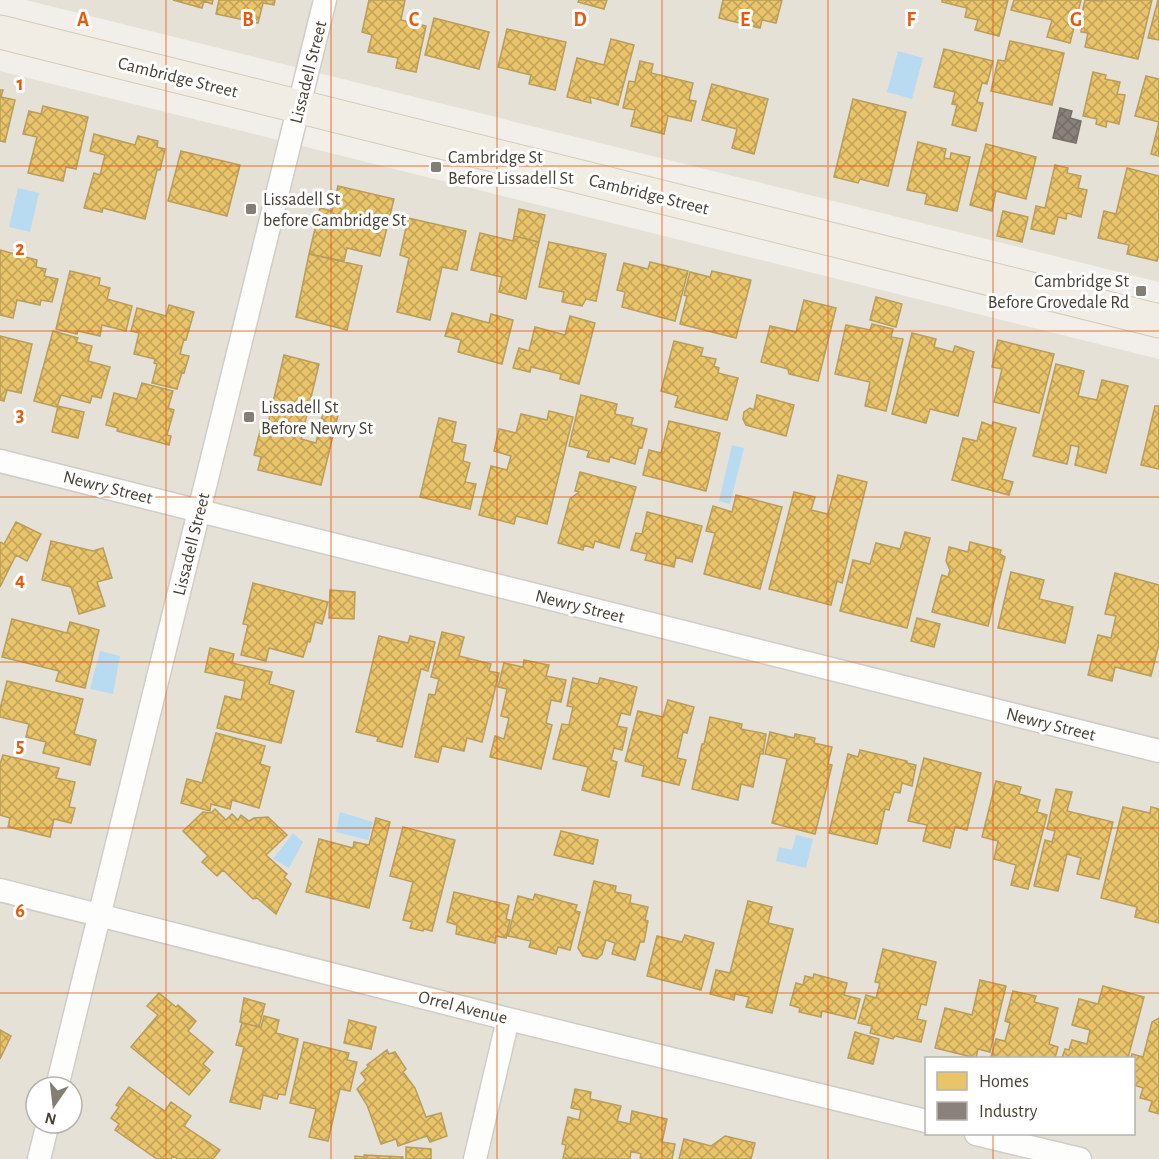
<svg xmlns="http://www.w3.org/2000/svg" width="1159" height="1159" font-family="'Alegreya Sans',sans-serif">
<defs>
<pattern id="homes-cross-hatch" width="8" height="8" patternUnits="userSpaceOnUse" patternTransform="scale(1.5)"><rect width="8" height="8" fill="#e9c46a"/><path d="M0 0l8 8M0 8l8-8" fill="none" stroke="#bfa158"/></pattern>
<pattern id="industry-cross-hatch" width="8" height="8" patternUnits="userSpaceOnUse" patternTransform="scale(1.5)"><rect width="8" height="8" fill="#8a817c"/><path d="M0 0l8 8M0 8l8-8" fill="none" stroke="#736b66"/></pattern>
</defs>
<rect width="100%" height="100%" fill="#f2efea"/>
<path fill="#e6e1d7" fill-rule="evenodd" d="M26,0H1159V282L415,97Z
M0,71L1159,359V1159H0ZM926,1058H1134V1134H926ZM36,1087H72V1123H36Z"/>
<path fill="#b8dbf2" d="M898,51L923,58L912,99L887,92Z
M18,188L39,193L30,232L9,227Z
M732,445L744,448L730,504L719,501Z
M100,651L120,656L113,694L90,689Z
M340,812L373,822L368,840L336,832Z
M293,833L303,842L289,868L273,859Z
M796,835L813,839L806,868L776,861L779,847L792,850Z"/>
<path fill="url(#homes-cross-hatch)" stroke="#b99d5a" stroke-width="1.5" d="M173,0H213L212,4L204,1L202,8Z
M219,0H275L274,5L263,3L258,23L216,14Z
M369,0H405L401,20L426,26L416,72L396,68L398,58L368,52L372,35L362,32Z
M579,0H607L604,9L578,2Z
M723,0H782L776,23L762,20L760,28L719,18Z
M942,0H1008L999,36L975,30L978,20L965,17L967,8L942,2Z
M1014,0H1081L1070,43L1047,37L1052,20L1011,10Z
M1085,0L1102,1V0H1152L1138,59L1085,47L1088,33L1081,32L1083,24L1080,22Z
M1158,0H1159V40L1148,38Z
M434,18L489,32L479,69L425,55Z
M507,29L566,42L555,90L529,84L531,75L498,67Z
M611,39L634,45L618,105L590,97L591,103L567,97L577,58L604,65Z
M1010,41L1064,53L1052,105L991,91L998,60L1005,61Z
M944,49L993,61L987,84L982,83L977,102L983,103L976,131L952,125L957,105L952,104L955,92L934,87Z
M640,61L653,64L651,73L693,83L689,100L696,101L691,121L668,116L664,134L631,126L635,110L623,108L629,81L635,82Z
M1093,72L1106,75L1105,79L1120,82L1117,94L1125,95L1119,124L1107,121L1106,127L1096,124L1097,119L1083,116Z
M1146,76L1159,79V156L1151,154L1159,122L1135,116Z
M712,84L768,99L754,154L732,148L737,129L702,120Z
M0,90H3L1,97L15,100L5,142L0,141Z
M853,99L906,112L888,186L860,179L858,183L834,177Z
M43,106L88,117L76,169L66,167L63,181L28,173L37,137L23,134L29,111L41,114Z
M94,134L135,145L138,136L158,141L157,147L165,149L160,170H157L145,219L103,208L102,212L84,208L94,173L100,175L105,155L90,151Z
M918,142L946,149L944,158L950,159L951,153L970,157L957,211L925,204L927,194L907,190Z
M986,144L1036,157L1026,199L996,191L992,211L970,205Z
M181,151L240,165L227,216L168,201Z
M1055,165L1068,168L1067,173L1081,176L1078,188L1087,190L1081,217L1067,213L1066,219L1058,217L1054,234L1031,229L1036,206L1045,208Z
M1127,168L1159,176V254L1157,261L1127,254L1129,245L1098,238L1104,211L1116,214Z
M338,186L394,199L380,256L347,248L344,261L309,254L320,208L332,211Z
M519,209L545,215L539,242L514,236Z
M1003,211L1028,217L1022,242L997,236Z
M408,218L466,231L457,270L442,267L430,320L397,312L409,258L400,255Z
M480,233L513,241L514,236L539,242L526,299L499,292L502,277L471,270Z
M549,242L606,254L596,301L586,299L582,306L562,302L564,292L539,287Z
M0,250L37,260L36,267L46,269L44,276L58,279L52,302L41,300L40,305L17,300L13,318L0,315Z
M309,254L362,266L347,330L296,317Z
M650,262L688,271L675,321L622,307L625,292L617,290L624,263L648,269Z
M70,271L100,278L99,285L110,288L107,299L132,306L126,331L102,325L100,336L78,331L77,334L56,329Z
M712,271L751,280L736,338L680,324L687,296L684,295L690,272L710,277Z
M876,297L902,304L896,327L870,320Z
M804,300L836,308L818,381L789,374L788,369L761,362L770,326L796,332Z
M169,305L194,312L186,340L184,339L180,354L189,356L184,373L182,372L177,389L152,383L157,364L154,363L155,359L134,354L139,333L131,331L137,308L166,316Z
M452,313L489,323L491,314L513,320L502,364L458,352L461,340L445,336Z
M570,316L595,323L579,384L560,379L561,374L531,367L530,372L513,368L519,348L529,351L535,327L565,335Z
M872,324L893,329L891,337L903,339L886,411L865,406L870,382L835,374L846,325L870,330Z
M53,331L78,338L76,342L92,346L88,361L110,367L101,398L92,396L90,403L61,395L57,407L34,401Z
M912,333L936,339L934,347L953,352L955,346L974,352L958,416L930,409L926,423L892,414Z
M0,336L32,344L21,393L7,390L4,401L0,400Z
M998,340L1054,354L1039,413L994,402L1002,369L992,367Z
M674,341L703,348L701,356L716,359L714,366L719,368L718,373L738,378L727,420L675,407L678,396L661,391Z
M284,355L319,364L301,439L316,443L324,408L339,411L321,485L258,470L261,457L254,455L261,427L267,428Z
M1056,364L1084,371L1078,396L1097,400L1102,380L1128,386L1106,473L1075,465L1079,447L1071,445L1067,464L1033,456Z
M142,383L173,391L168,408L174,410L167,435L171,436L169,445L117,431L118,428L106,425L114,393L137,399Z
M581,395L617,404L615,414L633,418L631,425L647,429L642,448L639,447L635,464L610,457L609,462L587,457L589,451L569,446Z
M757,395L794,405L786,436L746,425L743,419L744,412L750,408L754,410Z
M58,406L84,412L78,438L52,432Z
M1155,406H1159V469L1141,465Z
M549,411L573,417L547,524L516,516L514,524L479,515L491,466L507,470L511,456L494,451L499,429L516,433L521,414L547,420Z
M439,418L456,422L452,442L466,445L463,461L470,463L465,482L476,484L470,509L420,497Z
M669,421L720,433L706,491L643,475L649,450L661,453Z
M982,422L992,426L993,422L1016,428L1002,479L1013,482L1009,495L952,480L963,438L977,441Z
M580,472L636,487L619,548L595,541L593,548L584,545L583,550L558,543L570,499L579,492L575,491Z
M838,475L867,482L842,583L837,581L831,605L769,589L794,492L815,497L811,510L828,514Z
M736,495L782,507L760,589L704,574L715,533L706,531L713,506L732,512Z
M647,512L702,526L692,562L676,557L674,567L645,560L647,554L631,550L636,533L642,534Z
M16,522L41,534L27,561L16,555L0,587V542L4,544Z
M905,532L930,538L907,628L840,611L853,560L870,564L876,543L900,549Z
M51,541L93,551L103,548L112,578L97,582L105,606L79,614L71,587L42,580Z
M970,542L1001,550L1000,554L1005,557L988,626L932,612L942,575L948,577L950,570L946,561L949,547L968,552Z
M1011,572L1044,580L1039,599L1073,607L1065,643L998,628Z
M1115,573L1159,585V644L1151,676L1115,667L1112,681L1088,675L1098,635L1111,638L1116,616L1105,614Z
M253,583L328,602L322,624L315,622L310,642L308,641L303,657L269,648L266,661L241,655L248,625L243,624Z
M330,590L355,592L354,619L329,618Z
M917,618L940,624L934,647L911,641Z
M12,619L67,633L70,622L99,630L85,688L56,681L59,671L2,657Z
M442,632L464,637L459,656L491,664L489,671L499,673L482,742L467,738L464,751L442,746L438,762L415,757L429,694L435,695L439,679L431,677Z
M379,636L408,643L410,636L435,642L428,671L421,669L402,747L377,741L378,737L356,732Z
M210,648L234,654L232,663L272,672L269,684L294,691L281,743L217,728L225,696L241,700L245,681L205,672Z
M524,660L549,665L546,676L566,680L561,702L551,700L546,723L552,725L541,769L490,757L495,736L504,739L509,718L501,716L507,689L498,687L504,663L523,667Z
M573,678L598,684L600,678L637,687L630,715L621,713L617,726L627,728L622,750L614,748L611,760L617,762L609,797L582,790L588,767L553,759L562,724L569,725L573,707L567,706Z
M7,681L83,699L74,734L96,740L90,765L43,753L46,742L26,737L29,724L0,717V709Z
M668,700L694,707L687,733L683,732L677,758L686,760L679,785L642,776L644,766L625,761L638,711L663,717Z
M710,717L742,724L741,729L766,734L763,754H760L753,787L741,784L738,800L692,789L702,744H704Z
M770,732L794,738L795,734L815,738L814,743L832,747L828,764L832,765L815,834L772,823L787,759L765,754Z
M216,733L265,746L260,764L270,767L259,808L232,800L230,809L211,804L210,811L181,803L187,779L202,783Z
M860,750L907,761V763L916,765L912,786L902,783L900,793L894,792L889,810L885,809L877,844L829,833L848,754L858,757Z
M3,755L59,768L56,778L75,782L69,807L75,808L71,823L54,819L50,837L8,827L10,818L0,815V764Z
M924,758L981,773L967,830L955,827L950,848L923,841L927,825L908,821Z
M996,781L1021,787L1019,794L1040,800L1037,812L1047,815L1028,889L1011,885L1016,865L994,859L998,841L982,837Z
M1056,789L1072,792L1067,811L1113,822L1099,879L1077,874L1081,858L1067,854L1058,891L1034,886L1045,840L1052,842L1055,831L1047,829Z
M1123,807L1150,813L1151,807L1159,809V923L1135,917L1137,907L1101,898Z
M215,809L226,820L232,814L238,820L241,815L249,821L254,818L268,817L287,835L266,855L287,874L284,877L291,884L276,914L257,898L253,899L223,870L217,876L202,862L208,856L183,831L203,812L211,813Z
M376,818L390,822L369,908L306,892L319,839L353,848L354,842L369,845Z
M403,827L455,840L432,931L424,929L423,931L410,928L412,922L403,920L413,882L390,876Z
M561,831L598,840L593,864L554,855Z
M594,881L616,886L615,892L631,895L630,903L648,907L645,920L648,921L644,942H640L635,960L612,954L615,943L606,940L602,954L597,959L583,956L578,948Z
M454,892L509,905L506,919L510,920L506,938L496,936L495,943L456,934L457,925L447,922Z
M535,894L577,905L575,911L580,912L570,950L558,947L556,954L529,947L531,941L508,936L518,896L533,900Z
M748,901L772,907L768,923L793,929L772,1013L746,1007L749,997L735,994L734,1000L710,994L716,970L730,973Z
M685,935L714,943L701,990L647,976L657,936L682,942Z
M883,949L936,962L926,1005L921,1004L917,1019L926,1021L921,1042L895,1036L893,1039L870,1033L872,1026L858,1023L866,995L876,998L880,983L875,982Z
M814,974L847,983L844,995L860,999L855,1019L822,1011L821,1017L799,1012L800,1008L790,1005L796,983L803,985L805,976L813,978Z
M980,980L1006,986L990,1052L978,1049L976,1058L935,1048L945,1008L972,1015Z
M1103,986L1144,997L1128,1058H1062L1065,1049L1069,1050L1072,1040L1087,1044L1090,1030L1072,1025L1079,999L1098,1004Z
M1013,991L1036,996L1034,1002L1058,1008L1049,1044L1058,1047L1055,1058H997L991,1057L996,1039L1005,1041L1010,1023L1005,1021Z
M159,993L176,1007L178,1005L196,1021L188,1031L213,1052L203,1064L210,1070L189,1095L131,1047L158,1015L147,1006Z
M244,998L265,1004L259,1027L240,1022Z
M264,1016L279,1020L276,1033L298,1039L285,1095L279,1094L277,1099L263,1095L260,1109L230,1102L244,1047L236,1045L242,1023L261,1027Z
M1159,1018V1114L1149,1111L1152,1101L1140,1098L1143,1088L1134,1085V1058H1131L1132,1054L1143,1057L1152,1022Z
M349,1020L376,1027L371,1049L344,1043Z
M0,1030L11,1036L0,1059Z
M855,1032L879,1039L873,1064L848,1058Z
M304,1042L349,1053L347,1060L357,1062L350,1091L340,1089L328,1141L309,1137L316,1109L290,1103Z
M387,1050L389,1054L395,1052L406,1069L403,1072L415,1088L426,1117L441,1113L447,1136L430,1142L427,1136L398,1146L396,1139L381,1144L367,1105L357,1089L366,1080L361,1073L368,1067L367,1065Z
M129,1087L165,1111L171,1102L191,1116L184,1126L220,1150L213,1159H178L173,1156L171,1159H157L115,1130L119,1124L111,1118L119,1107L116,1105Z
M575,1089L591,1092L590,1099L621,1106L617,1121L630,1124L632,1111L667,1119L662,1142L675,1144L672,1159H640L641,1154L631,1151L630,1159L563,1158L566,1145L562,1144L568,1117L579,1120L581,1110L571,1108Z
M725,1136L755,1143L751,1159H679L684,1139L711,1146Z
M406,1147L431,1149V1159H406Z
M364,1155L403,1157V1159H355V1156L364,1157Z"/>
<path fill="url(#industry-cross-hatch)" stroke="#766e67" stroke-width="1.5" d="M1060,108L1072,111L1070,118L1081,121L1076,143L1053,138Z"/>
<g fill="none" stroke-linecap="round" stroke-linejoin="round">
<defs>
<path id="minor" d="M0,461L1159,751
M0,890L508,1019L926,1121
M57,1087L325,0
M976,1134L1080,1159
M39,1159L48,1123
M475,1159L508,1019"/>
<path id="primary" d="M0,32L1159,321"/>
</defs>
<use href="#minor" stroke="#d0cdc8" stroke-width="25"/>
<use href="#primary" stroke="#d5cbb6" stroke-width="35"/>
<use href="#minor" stroke="#fdfdfc" stroke-width="22"/>
<use href="#primary" stroke="#f1ede4" stroke-width="33"/>
</g>
<path fill="none" stroke="#e8590c" stroke-width="1.5" stroke-opacity="0.55" d="M166,0V1159M331,0V1159M497,0V1159M662,0V1159M828,0V1159M993,0V1058M0,166H1159M0,331H1159M0,497H1159M0,662H1159M0,828H1159M0,993H1159M993,1134V1159"/>
<g fill="#847e74" stroke="#fff" stroke-width="2">
<rect x="430" y="161" width="12" height="12" rx="3"/>
<rect x="245" y="203" width="12" height="12" rx="3"/>
<rect x="1135" y="285" width="12" height="12" rx="3"/>
<rect x="243" y="411" width="12" height="12" rx="3"/>
</g>
<g text-anchor="middle" stroke-width="6" stroke-linejoin="round" paint-order="stroke">
<g font-size="18" fill="#484135" stroke="#fff">
<text transform="translate(308 72) rotate(-76)" y="6">Lissadell Street</text>
<text transform="translate(178 77) rotate(14)" y="6">Cambridge Street</text>
<text transform="translate(649 194) rotate(14)" y="6">Cambridge Street</text>
<text transform="translate(108 487) rotate(14)" y="6">Newry Street</text>
<text transform="translate(191 544) rotate(-76)" y="6">Lissadell Street</text>
<text transform="translate(580 606) rotate(14)" y="6">Newry Street</text>
<text transform="translate(1051 724) rotate(14)" y="6">Newry Street</text>
<text transform="translate(463 1007) rotate(14)" y="6">Orrel Avenue</text>
</g>
<g font-size="18" fill="#484135" stroke="#fff" text-anchor="start">
<text x="448" y="163">Cambridge St<tspan x="448" dy="21">Before Lissadell St</tspan></text>
<text x="263" y="205">Lissadell St<tspan x="263" dy="21">before Cambridge St</tspan></text>
<text x="1129" y="287" text-anchor="end">Cambridge St<tspan x="1129" dy="21">Before Grovedale Rd</tspan></text>
<text x="261" y="413">Lissadell St<tspan x="261" dy="21">Before Newry St</tspan></text>
</g>
</g>
<g font-size="20" text-anchor="middle" font-weight="bold" fill="#e8590c" stroke="#fff" stroke-width="6" stroke-linejoin="round" paint-order="stroke">
<text x="83" y="26">A</text>
<text x="248" y="26">B</text>
<text x="414" y="26">C</text>
<text x="580" y="26">D</text>
<text x="745" y="26">E</text>
<text x="911" y="26">F</text>
<text x="1076" y="26">G</text>
<text x="20" y="90">1</text>
<text x="20" y="255">2</text>
<text x="20" y="421">3</text>
<text x="20" y="586">4</text>
<text x="20" y="752">5</text>
<text x="20" y="917">6</text>
</g>
<rect x="925" y="1057" width="210" height="78" fill="#ffffff" stroke="#b6b3ae" stroke-width="1.5"/>
<rect x="937" y="1072" width="30" height="18" fill="#e9c46a" stroke="#b6b3ae" stroke-width="1.5"/>
<text x="979" y="1087" font-size="18" fill="#484135">Homes</text>
<rect x="937" y="1102" width="30" height="18" fill="#8a817c" stroke="#b6b3ae" stroke-width="1.5"/>
<text x="979" y="1117" font-size="18" fill="#484135">Industry</text>
<g transform="translate(54 1105) rotate(194)"><circle r="28" fill="#ffffff" stroke="#b6b3ae" stroke-width="1.5"/>
<path d="M0-4.5L10 22L0 15L-10 22Z" fill="#847e74"/>
<text y="-9" font-size="16" font-weight="bold" text-anchor="middle" fill="#484135">N</text>
</g>
</svg>
